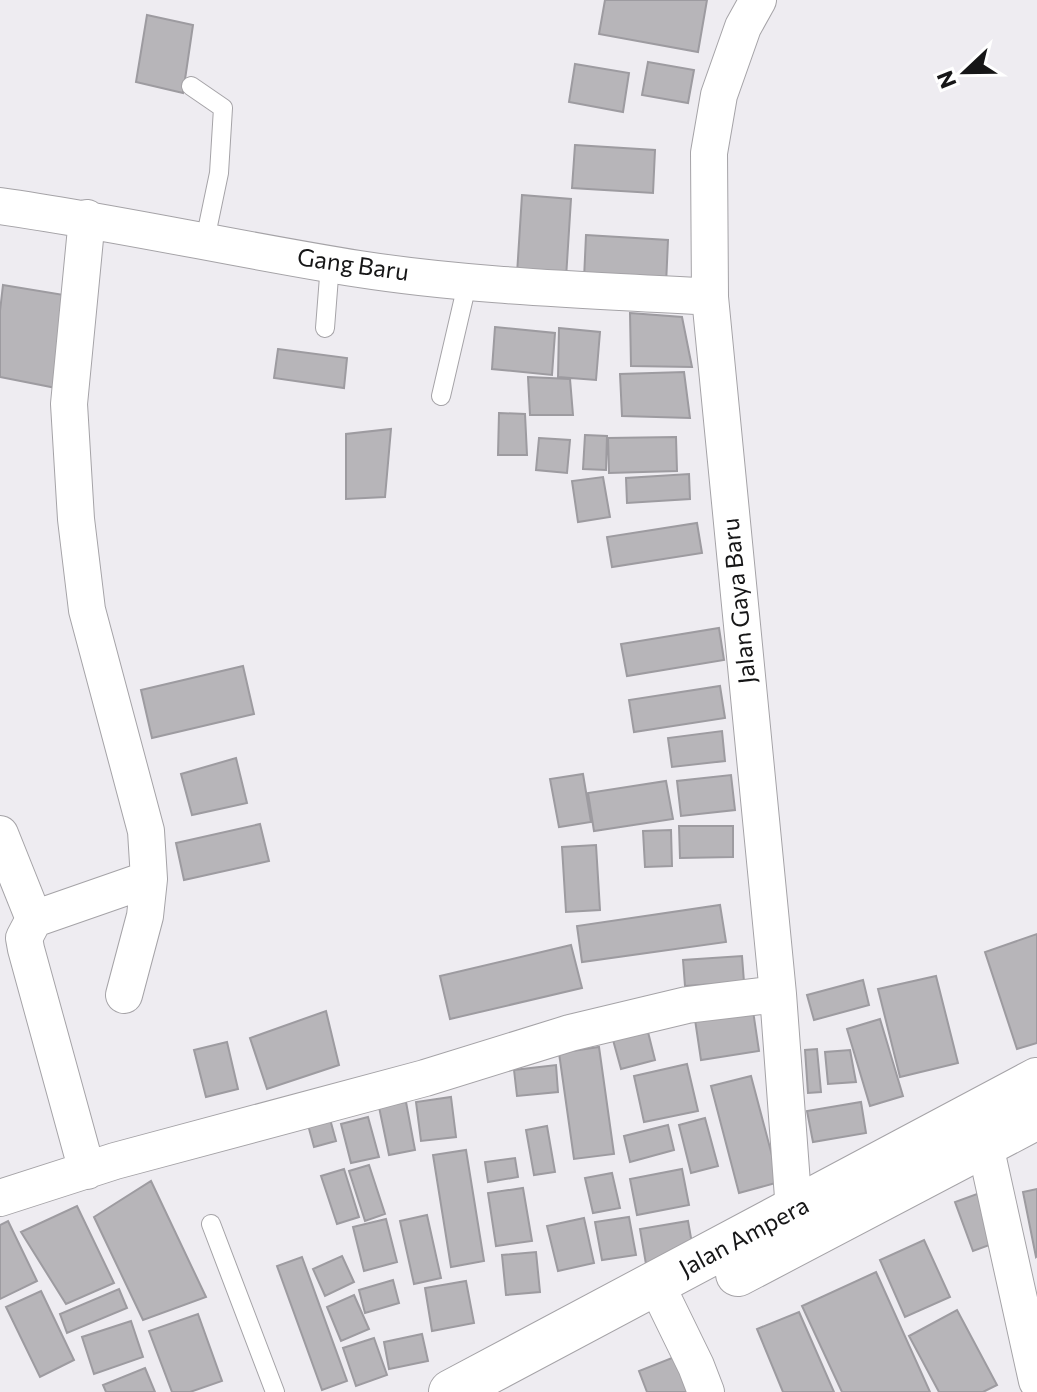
<svg xmlns="http://www.w3.org/2000/svg" width="1037" height="1392" font-family="Commissioner,sans-serif">
<rect width="100%" height="100%" fill="#eeecf1"/>
<path fill="#b7b5b9" stroke="#9d9ba0" stroke-width="2" d="M605,0H707L698,52L599,34Z
M147,15L193,25L183,93L136,82Z
M648,62L694,70L688,103L642,95Z
M575,64L629,73L623,112L569,102Z
M575,145L655,150L653,193L572,188Z
M522,195L571,199L566,278L517,274Z
M586,235L668,240L666,285L584,279Z
M3,285L70,296L56,388L0,377V311Z
M630,313L682,317L692,367L631,366Z
M495,327L555,333L552,375L492,369Z
M559,328L600,332L596,380L558,377Z
M278,349L347,358L344,388L274,378Z
M684,372L690,418L622,416L620,374Z
M528,377L570,379L573,415H530Z
M499,413L525,414L527,455H498Z
M391,429L385,497L346,499V434Z
M585,435L607,436L606,470L583,469Z
M676,437L677,471L609,473L608,438Z
M539,438L570,440L567,473L536,470Z
M689,474L690,499L627,503L626,478Z
M603,477L610,517L578,522L572,481Z
M697,523L702,553L612,567L607,537Z
M719,628L724,660L627,676L621,644Z
M243,666L254,714L152,738L141,690Z
M720,686L725,718L634,732L629,700Z
M722,731L725,761L672,767L668,738Z
M236,758L247,803L192,815L181,774Z
M583,774L591,822L559,827L550,779Z
M731,775L735,810L681,816L677,781Z
M666,781L673,819L594,831L588,793Z
M260,824L269,861L184,880L176,843Z
M679,826H733V857L680,858Z
M671,830L672,866L645,867L643,831Z
M596,845L600,910L566,912L562,847Z
M720,905L726,942L582,962L577,926Z
M1037,934V1043L1017,1049L985,952Z
M571,945L582,988L450,1019L440,976Z
M742,956L744,982L685,986L683,960Z
M936,976L958,1063L900,1077L878,989Z
M863,980L869,1005L814,1020L807,995Z
M752,1004L759,1051L701,1060L694,1013Z
M326,1011L339,1065L267,1089L250,1038Z
M880,1019L903,1096L870,1106L847,1029Z
M645,1020L655,1060L621,1069L610,1029Z
M227,1042L238,1089L206,1097L194,1050Z
M599,1047L614,1154L574,1159L559,1053Z
M817,1049L821,1092L808,1093L805,1050Z
M850,1050L856,1082L828,1084L825,1052Z
M687,1064L698,1111L644,1122L634,1076Z
M556,1065L558,1092L517,1096L514,1070Z
M751,1076L779,1182L739,1193L711,1086Z
M451,1097L456,1137L421,1141L416,1102Z
M406,1102L415,1150L389,1155L379,1107Z
M861,1102L866,1133L813,1142L807,1111Z
M327,1108L336,1141L314,1147L305,1114Z
M368,1117L379,1157L351,1163L341,1124Z
M705,1118L718,1166L691,1173L679,1125Z
M668,1125L674,1150L630,1162L624,1136Z
M547,1126L555,1172L534,1175L526,1130Z
M466,1150L484,1261L451,1267L433,1155Z
M515,1158L518,1177L488,1182L485,1162Z
M369,1165L385,1214L365,1221L349,1171Z
M344,1169L359,1217L337,1224L321,1176Z
M682,1169L689,1205L637,1215L630,1179Z
M612,1173L620,1208L593,1213L585,1178Z
M151,1181L206,1297L143,1320L94,1217Z
M523,1188L532,1241L496,1246L488,1193Z
M1037,1189V1256L1036,1257L1023,1192Z
M988,1190L1006,1239L973,1251L955,1202Z
M77,1206L114,1283L66,1304L21,1232Z
M427,1215L441,1278L414,1284L400,1221Z
M629,1217L636,1255L602,1260L595,1222Z
M584,1218L594,1263L558,1271L547,1226Z
M386,1219L397,1262L364,1271L353,1227Z
M8,1221L37,1281L0,1299V1225Z
M688,1221L694,1255L646,1264L640,1229Z
M924,1240L950,1297L905,1317L880,1260Z
M536,1252L540,1292L506,1295L502,1255Z
M342,1256L354,1282L325,1296L313,1269Z
M302,1257L347,1381L322,1390L277,1266Z
M876,1272L930,1392H842L802,1306Z
M393,1280L399,1303L365,1313L359,1290Z
M466,1281L474,1323L432,1331L425,1288Z
M119,1289L127,1308L67,1333L60,1314Z
M41,1291L74,1360L40,1377L6,1307Z
M354,1295L369,1329L341,1341L327,1307Z
M957,1310L997,1385L983,1392H939L909,1336Z
M799,1312L834,1392H783L757,1329Z
M198,1314L222,1381L190,1392H172L149,1331Z
M131,1321L143,1357L94,1374L82,1337Z
M422,1334L428,1361L389,1369L384,1342Z
M374,1338L387,1375L356,1386L343,1348Z
M687,1352L702,1392H647L639,1371Z
M145,1368L155,1392H106L103,1385Z"/>
<g fill="none" stroke-linecap="round" stroke-linejoin="round">
<defs>
<path id="service" d="M191,86L223,108L219,173L205,240
M325,328L330,264
M441,396L468,280
M211,1224L275,1392"/>
<path id="minor" d="M758,0L743,27L719,95L709,153L710,297L778,994L794,1211
M0,206C120,223 239,250 359,269C475,287 594,290 710,297
M87,218L69,404L76,519L87,610L146,831L149,879L145,916L124,995
M0,834L34,919L149,879
M34,919L24,938L26,949L87,1171
M985,1145L1037,1381
M0,1198L115,1161L425,1078L570,1033L687,1005L778,994
M656,1284L696,1366L706,1392"/>
<path id="primary" d="M738,1274L1037,1117
M451,1392L1037,1080"/>
</defs>
<use href="#service" stroke="#a5a3a7" stroke-width="20"/>
<use href="#minor" stroke="#a5a3a7" stroke-width="38"/>
<use href="#primary" stroke="#a5a3a7" stroke-width="46"/>
<use href="#service" stroke="#fff" stroke-width="18"/>
<use href="#minor" stroke="#fff" stroke-width="36"/>
<use href="#primary" stroke="#fff" stroke-width="44"/>
</g>
<g text-anchor="middle" stroke-width="6" stroke-linejoin="round" paint-order="stroke">
<g font-size="24" fill="#161617" stroke="#fff">
<text transform="translate(353 265) rotate(8)" y="8">Gang Baru</text>
<text transform="translate(739 601) rotate(-96)" y="8">Jalan Gaya Baru</text>
<text transform="translate(744 1237) rotate(-28)" y="8">Jalan Ampera</text>
</g>
</g>
<g transform="translate(965 72) rotate(248)" stroke="#ffffff" stroke-width="6" paint-order="stroke">
<path d="M0-6L14 30L0 20L-14 30Z" fill="#161617"/>
<text y="-12" font-size="22" font-weight="bold" text-anchor="middle" fill="#161617">N</text>
</g>
</svg>
